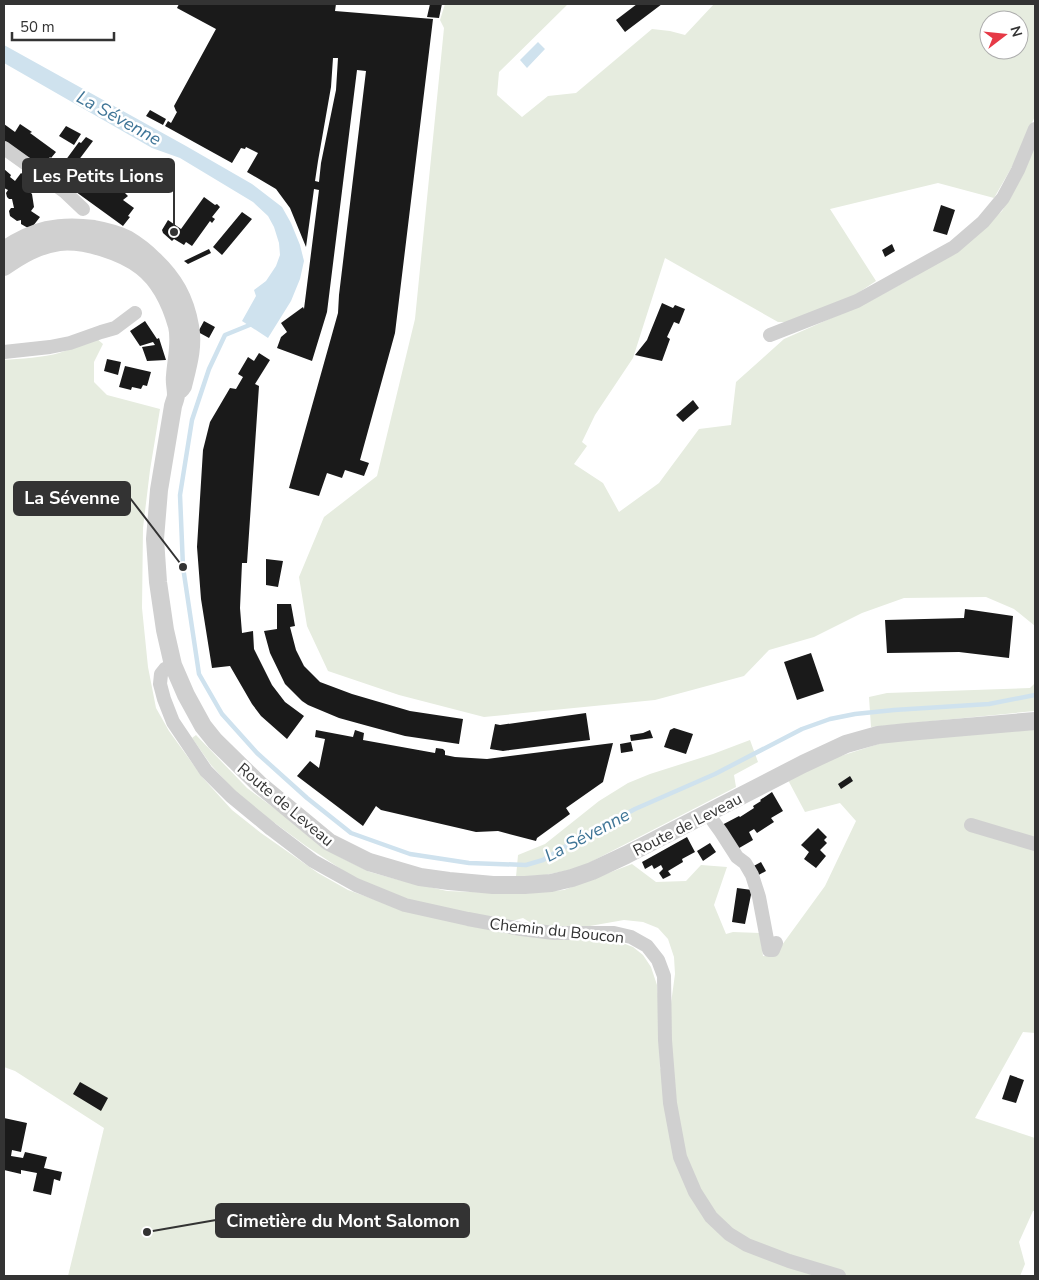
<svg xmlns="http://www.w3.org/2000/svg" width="1039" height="1280" font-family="'Nunito Sans',sans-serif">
<rect width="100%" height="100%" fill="#fff"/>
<path fill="#e6ecdf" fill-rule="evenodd" d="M445,4H568L499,72L497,95L522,117L548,96L576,93L652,29L670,31L685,35L714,4H1035V116L1017,158L994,198L938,183L830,209L876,281L852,297L786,322H778L665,258L633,358L595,415L582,442L587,446L574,464L603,483L619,512L659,483L699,429L731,425L736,382L784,339L870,301L914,277L961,247L1002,211L1011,195L1035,145V626L1014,609L986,597L904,598L862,613L814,637L769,650L744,676L655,700L484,717L399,695L328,671L307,626L299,577L324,517L377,476L415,319L444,28L440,20ZM989,20H1019V50H989Z
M96,338L103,344L94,362V382L107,395L160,409L150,470L143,528L142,608L148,667L156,708L169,731L203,778L232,810L261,833L318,873L348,890L401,909L587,939L620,942L633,947L643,955L651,967L657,985L659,1007L660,1069L671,1064L669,1018L675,974L674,957L668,939L658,928L643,922L624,920L584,927L536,926L523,918L512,921L418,904L359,881L306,846L242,799L211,765L192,738L196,735L247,788L340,857L370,872L399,880L447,891L521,894L564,890L632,864L656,882L686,881L701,865L727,867L714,905L726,934L733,932L760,933L763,956H774L825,886L856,821L840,803L805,812L788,780L825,761L891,740L1035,728V1033L1023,1032L975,1118L1035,1138V1211H1033L1019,1242L1025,1264L1020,1276H68L104,1128L15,1071L4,1067V360C19,359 45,357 59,353C72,349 84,343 96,338Z
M1035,683V711L871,727L869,697L887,693L1030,688Z
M750,740L758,762L734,775L736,787L579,868L545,875L516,877L518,855L545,844L599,801L628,783L650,774L713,754Z"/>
<path fill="#cfe2ee" d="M538,42L545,49L527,68L520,60Z
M4,45L186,146L252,184L282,207L291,223L300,245L304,261L300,279L291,301L268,338L242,321L256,296L254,290L266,281L276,266L280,255L279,243L274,227L268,216L253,202L180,158L152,148L4,63Z"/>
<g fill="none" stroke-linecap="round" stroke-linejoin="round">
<path stroke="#cfe2ee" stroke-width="4.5" d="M252,324L225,335L209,369L192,420L180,495L183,567L199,674L222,714L257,753L307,798L351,833L410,854L469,863L526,865L543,860L568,845L635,809L715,774L802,729L830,719L855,714L894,710L989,704L1035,695"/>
</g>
<path fill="#1a1a1a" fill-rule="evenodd" d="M179,4H336L335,11L433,19L395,333L360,460L369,463L364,476L345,470L342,478L327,473L319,496L289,488L338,313L339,295L366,71L357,70L327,312L312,361L277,348L281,337L287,332L281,323L303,307L304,309L319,190L314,189L306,247L290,208L276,189L247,172L258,153L246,147L245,149L241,148L232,163L165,126L168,121L171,123L177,112L176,111L174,106L216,29L177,8ZM333,58H338L336,90L321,163L319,182L315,181L318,161L331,87Z
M430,4H442L439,18L427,17Z
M637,4H662L625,32L616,20Z
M150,110L166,119L163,125L146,116Z
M4,124L15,132L20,124L32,132L30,133L56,152L51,158L50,157L42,168L4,141Z
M66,126L81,134L74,145L59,136Z
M86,137L93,141L78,161L108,183L106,187L112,191L116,186L125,193L128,196L123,200L134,208L128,216L130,217L123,226L54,176L79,142L81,143Z
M4,169L11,175L10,177L15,181L21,173L34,182L28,190L32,194L34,207L31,211L40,217L33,226L28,228L21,224V220L17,221L10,216L9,211L11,208H14L12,199H9L7,197L6,193L8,190L4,188Z
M204,197L215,205L217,204L220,207L212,217L215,219L212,223L210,221L192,246L186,242L184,245L174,239L172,241L163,233L162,230L168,220L181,229Z
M941,205L955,210L947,235L933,231Z
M242,212L252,219L222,255L213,247Z
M892,244L895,251L885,257L882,250Z
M209,249L211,253L188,264L184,261Z
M662,303L673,308L675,305L685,309L679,324L674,322L667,337L670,339L662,361L635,355L647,340Z
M145,321L157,339L159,338L166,360L147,361L142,347L155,345L153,342L140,346L130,331Z
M204,321L215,327L209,338L198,332Z
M259,353L270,360L255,384L259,386L247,563H242L240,608L242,633L253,631L254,649L272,685L285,702L304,716L287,739L261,716L252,704L230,666L212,668L201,599L197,547L203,450L210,422L230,388L236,389L243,377L238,374L248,357L254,361Z
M107,359L121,362L118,375L104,371Z
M125,366L151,372L147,386L143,385L141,389L132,387L131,390L119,387Z
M693,400L699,408L683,422L676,415Z
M266,559L283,561L278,587L266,585Z
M277,604H291L295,626L290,627L296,650L304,666L320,682L352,694L410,711L463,719L459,744L405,736L368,726L339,718L308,705L302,701L285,684L270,653L264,631L277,629Z
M965,609L1013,616L1009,658L959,652L887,653L885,620L964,618Z
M811,653L824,691L797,700L784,662Z
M586,713L590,740L503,751L490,749L495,724L500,725Z
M674,728L693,734L686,754L664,747L670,730Z
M316,730L353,737L355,730L364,733L363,740L435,753L436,748L443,749L445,751V755L455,757L487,759L613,743L603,782L566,808L570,814L537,838L536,841L498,831L476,832L381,810L376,806L363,826L297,776L310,761L319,768L325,739L315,737Z
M650,730L653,738L631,741L630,735L643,733Z
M631,742L633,751L621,753L620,744Z
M850,776L853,781L841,789L838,784Z
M772,792L783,811L771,818L774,822L757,833L754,829L749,832L753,840L734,851L720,826L739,816L740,817L754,808L753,806L761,801L760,800Z
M818,828L827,837L824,840L827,843L820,850L826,856L816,868L804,859L809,852L801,845Z
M687,837L695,852L682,859L683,862L668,871L671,875L663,879L659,873L663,869L661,865L654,869L652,865L645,869L642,862Z
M710,843L716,852L703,861L697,851Z
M761,862L766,871L755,877L750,868Z
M737,888L752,890L745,924L732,922Z
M1010,1075L1024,1080L1016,1103L1002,1099Z
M80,1082L108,1098L101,1111L73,1094Z
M4,1118L27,1123L21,1152L12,1150L11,1156L23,1158L25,1152L47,1157L44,1168L62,1172L60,1181L54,1179L51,1195L33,1191L37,1173L21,1170V1174L4,1170Z"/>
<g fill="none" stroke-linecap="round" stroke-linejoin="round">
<path stroke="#d0d0d0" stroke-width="14" d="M4,148L64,191L83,209
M770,335L857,301L954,247L983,222L1003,198L1018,170L1035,129
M4,352L50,347L70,343L101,332L115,328L135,313
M173,665L165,669L161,674L160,684L164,699L173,722L206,771L231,796L271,829L313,861L356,885L405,905L468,919L521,929L554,933H614L631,937L647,946L658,960L664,976L665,1040L670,1103L680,1157L695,1192L711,1217L729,1234L747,1245L789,1261L839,1276
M708,814L721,832L737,857L745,863L752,875L759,897L769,950H773L776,943
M971,825L1035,844"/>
<path stroke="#d0d0d0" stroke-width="18" d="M4,250C34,230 58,224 94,229C105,231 117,234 127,239C137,245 146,252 154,260C174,279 185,298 190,326C194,346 188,366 183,386L181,389
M4,267C21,255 38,245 59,242C84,239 123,252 142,267C160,281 171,305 177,326C181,342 176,360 175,376C174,382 176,388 176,395C176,398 174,402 173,406L159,490L155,539L158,582L165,630L173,665L186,695L203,726L215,741L260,785L329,842L369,862L420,877L449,881L493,885H525L551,883L572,878L592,871L626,855L803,764L846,744L878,735L907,732L1035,721"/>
</g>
<g text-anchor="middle" stroke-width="5" stroke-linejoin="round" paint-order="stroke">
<g font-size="16" fill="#333" stroke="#fff">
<text transform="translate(286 804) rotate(40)" y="6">Route de Leveau</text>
<text transform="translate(687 824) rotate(-27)" y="6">Route de Leveau</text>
<text transform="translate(557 930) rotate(6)" y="6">Chemin du Boucon</text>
</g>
<g font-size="18" font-style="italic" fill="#3f7597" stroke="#fff">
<text transform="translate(119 118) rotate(29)" y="6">La Sévenne</text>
<text transform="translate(587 835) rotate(-28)" y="6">La Sévenne</text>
</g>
</g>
<path fill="none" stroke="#333" stroke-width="2" d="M174 232L174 176M183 567L130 498M147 1232L216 1220"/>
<g fill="#333" stroke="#fff" stroke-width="2">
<circle cx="174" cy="232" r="5"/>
<circle cx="183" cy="567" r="5"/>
<circle cx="147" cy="1232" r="5"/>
</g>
<g fill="#333" stroke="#333" stroke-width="2">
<rect x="23" y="159" width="151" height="33" rx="5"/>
<rect x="14" y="482" width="116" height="33" rx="5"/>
<rect x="216" y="1204" width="253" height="33" rx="5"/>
</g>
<g font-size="18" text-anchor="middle" font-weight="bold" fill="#fff">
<text x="98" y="182">Les Petits Lions</text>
<text x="72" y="504">La Sévenne</text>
<text x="343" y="1227">Cimetière du Mont Salomon</text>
</g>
<rect width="1039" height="1280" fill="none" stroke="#333333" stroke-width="10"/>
<g transform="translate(1004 35) rotate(74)"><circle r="24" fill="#ffffff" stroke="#adadad"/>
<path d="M0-4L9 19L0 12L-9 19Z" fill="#e63946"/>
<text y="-8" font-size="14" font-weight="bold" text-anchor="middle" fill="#333333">N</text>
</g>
<path d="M12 32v8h102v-8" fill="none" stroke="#333333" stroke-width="2.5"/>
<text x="20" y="32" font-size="15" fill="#333333" stroke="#ffffff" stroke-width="4" paint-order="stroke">50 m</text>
</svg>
